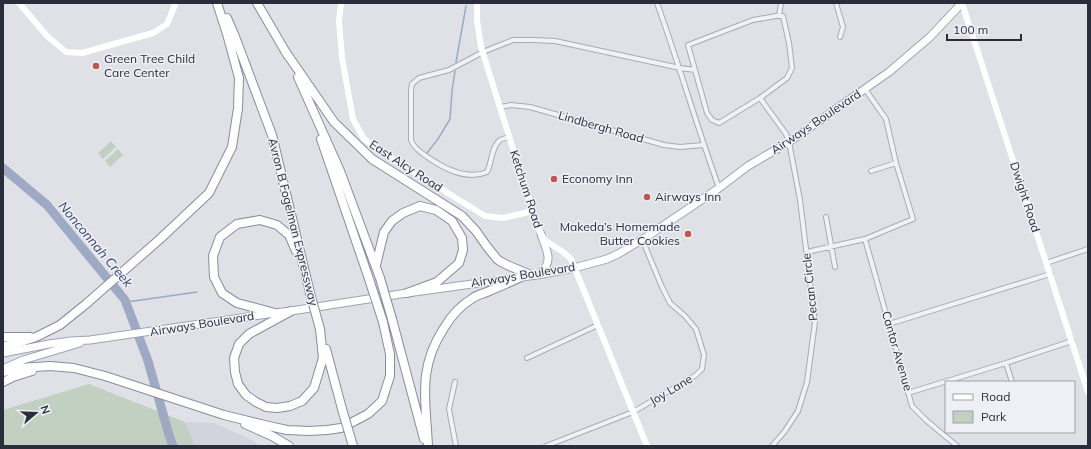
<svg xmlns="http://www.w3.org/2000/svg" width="1091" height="449" font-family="Mulish,sans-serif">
<rect width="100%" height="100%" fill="#dfe1e7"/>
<path fill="#d2d3dc" d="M185,422L214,423L252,440L260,446H195Z"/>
<path fill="#c2d0c1" d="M111,141L116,147L103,159L98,153Z
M118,149L123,155L110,167L105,161Z
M89,384L185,422L195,446H3V410Z"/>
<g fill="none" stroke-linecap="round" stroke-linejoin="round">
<path stroke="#9ea9c4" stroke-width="1.5" d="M456,62L466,6
M427,153L438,139L450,119L452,91L455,71
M127,302L197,292"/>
<path stroke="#9ea9c4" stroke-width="9" d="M3,168L47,205L125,300L148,361L169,435L173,446"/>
<defs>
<path id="street" d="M657,3C679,64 697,127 719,188
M836,3L843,27L840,37
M776,16H783L789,43L792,68L787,78L760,98L719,123L712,120L707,113L688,45L753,20Z
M779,16L781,3
M760,98L786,134L789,142L800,200L815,322L807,382L798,411L785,431L772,446
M500,107L511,105L530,107L664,145L680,147L703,145
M509,137C506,138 502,139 500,140C491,147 492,163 487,172C466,181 443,168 426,156C420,152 413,147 411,140V91L412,84L419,78L449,70L483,52L513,40H533L555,41L680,68L695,70
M871,171L896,163
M826,217L835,267
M865,239L912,406L927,421L957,446
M807,252L865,239L913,219L896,163L886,119L865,89
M1046,263L1088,249
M889,324L1050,274
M527,358L598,325
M1006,363L1012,382
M455,382L449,409L456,446
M908,393L1006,363L1072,341
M546,446L633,412L696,375L702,369L704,355L696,329L685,316L670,303L662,287L642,239"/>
<path id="primary" d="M539,274C555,262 546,249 541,234
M3,353L49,344L71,341L90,340L275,313L291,311L407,293L537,275L574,268L607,259L618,254L648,236L719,188L748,166L789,142L889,72L930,37L962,3
M3,369L23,360L80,343"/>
<path id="highway" d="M257,3L288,56
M227,18L234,34L272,135L310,293
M285,51L334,122L372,159L462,216L476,231L488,248L498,260L507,265L531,275
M298,77L340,171L380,278
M321,139L368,276
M376,265L384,232L392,221L403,213L420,206L436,210L452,221L462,238L463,250L459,263L437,282L407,293
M291,311L249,334L239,344L234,358L235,372L238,384L246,395L256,402L266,407L277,408L290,406L302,401L314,388L323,358L320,329
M275,313L237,303L222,293L214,277L213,256L220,237L237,224L260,220L277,225L289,235L296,251
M392,319L424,439
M3,337H30
M3,346L15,344L36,337L60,325L86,304L160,239L209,193L232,147L238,108L239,78L227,34L217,3
M326,349L342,409
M3,372L19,368L50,366L74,368L105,376L224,415L269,426L287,430L309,431L327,430L341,428L368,414L382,401L390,376V354L383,322
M3,382L13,377L32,371
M245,424L272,436L289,446
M428,446C426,401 417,369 444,328C451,316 461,305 473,298C477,295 482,294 487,292C499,287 511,282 523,276"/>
</defs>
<use href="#street" stroke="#a9abb4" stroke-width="6"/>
<use href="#primary" stroke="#a0a3b1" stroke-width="9"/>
<use href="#highway" stroke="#888c9c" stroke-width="10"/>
<use href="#street" stroke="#f1f2f6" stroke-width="4"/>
<path stroke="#fff" stroke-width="6" d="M19,3L48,37L66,52L82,53L153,33L167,24L175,5L174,3
M341,3L339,21L342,58L353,119L364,139L396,161L485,216L503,218L533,211
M477,3V20L481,47L536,222L541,234L546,241L563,252L571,259L647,446
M962,3L1088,392"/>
<use href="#primary" stroke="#fff" stroke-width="7"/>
<use href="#highway" stroke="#fff" stroke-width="8"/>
<defs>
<path id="highway-bridge" d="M368,276L383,322
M380,278L392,319
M310,293L320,329
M342,409L353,446"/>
</defs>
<use href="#highway-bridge" stroke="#888c9c" stroke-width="10" stroke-linecap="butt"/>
<use href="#highway-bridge" stroke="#fff" stroke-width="8"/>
</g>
<g fill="#c05550" stroke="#eef0f5" stroke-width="1.5">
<circle cx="96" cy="66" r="4"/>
<circle cx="554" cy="179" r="4"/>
<circle cx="647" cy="197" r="4"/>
<circle cx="688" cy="234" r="4"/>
</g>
<g text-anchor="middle" stroke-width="3" stroke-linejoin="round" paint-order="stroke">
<g font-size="12" fill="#2a2d3c" stroke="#eef0f5" text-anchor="start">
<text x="104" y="63">Green Tree Child<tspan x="104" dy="14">Care Center</tspan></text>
<text x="562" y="183">Economy Inn</text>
<text x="655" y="201">Airways Inn</text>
<text x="680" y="231" text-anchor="end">Makeda’s Homemade<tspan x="680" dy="14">Butter Cookies</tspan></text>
</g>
<g font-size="12" fill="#2a2d3c" stroke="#eef0f5">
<text transform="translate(816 122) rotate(-34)" y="4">Airways Boulevard</text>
<text transform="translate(601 127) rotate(16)" y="4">Lindbergh Road</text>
<text transform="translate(406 166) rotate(33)" y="4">East Alcy Road</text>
<text transform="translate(526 189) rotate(72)" y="4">Ketchum Road</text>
<text transform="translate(1025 197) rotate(72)" y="4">Dwight Road</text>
<text transform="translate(293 222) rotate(76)" y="4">Avron B Fogelman Expressway</text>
<text transform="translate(523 275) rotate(-9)" y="4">Airways Boulevard</text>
<text transform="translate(810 287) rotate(-96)" y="4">Pecan Circle</text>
<text transform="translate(202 324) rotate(-9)" y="4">Airways Boulevard</text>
<text transform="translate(897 351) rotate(74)" y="4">Cantor Avenue</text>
<text transform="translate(671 390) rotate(-31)" y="4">Joy Lane</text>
</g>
<g font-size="13" font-style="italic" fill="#38456c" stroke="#eef0f5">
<text transform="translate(96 244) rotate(50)" y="5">Nonconnah Creek</text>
</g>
</g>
<rect width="1091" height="449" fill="none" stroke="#2a2d3c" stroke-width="8"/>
<rect x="945" y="381" width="130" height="52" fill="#eef0f5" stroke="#a0a2ab"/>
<rect x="953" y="394" width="20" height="6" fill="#ffffff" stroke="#a0a2ab"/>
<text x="981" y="401" font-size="12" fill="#2a2d3c">Road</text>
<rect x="953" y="411" width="20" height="12" fill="#c2d0c1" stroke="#a0a2ab"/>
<text x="981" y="421" font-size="12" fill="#2a2d3c">Park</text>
<g transform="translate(36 413) rotate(71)" stroke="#eef0f5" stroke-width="3" paint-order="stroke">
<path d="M0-3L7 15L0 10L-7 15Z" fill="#2a2d3c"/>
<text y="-6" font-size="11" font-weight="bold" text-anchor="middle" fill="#2a2d3c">N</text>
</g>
<path d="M947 34v6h74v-6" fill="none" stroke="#2a2d3c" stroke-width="2"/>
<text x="953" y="34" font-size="12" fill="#2a2d3c" stroke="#eef0f5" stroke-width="3" paint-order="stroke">100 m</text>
</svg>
